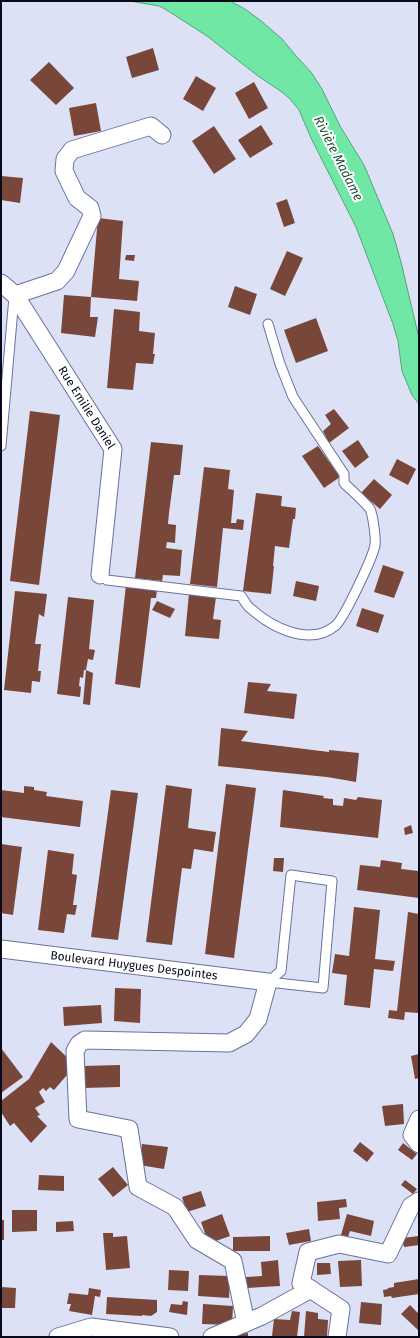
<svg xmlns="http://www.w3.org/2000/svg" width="420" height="1338" font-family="'Fira Sans',sans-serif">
<rect width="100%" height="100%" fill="#dde1f6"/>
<path fill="#70e7a4" stroke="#51a57c" d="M130,1H230L245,9L260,20L282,39L297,57L311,72L322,89L340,126L364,165L393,234L401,262L419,338V404L412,395L402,371L398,341L393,324L356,227L311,138L299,110L290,99L282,92L258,76L207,36L165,9L159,6Z"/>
<path fill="#794739" d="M153,48L159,70L132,78L126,57Z
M49,62L74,88L56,105L30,80Z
M196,76L216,88L203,111L183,99Z
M254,82L268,108L249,119L235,93Z
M96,103L101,131L74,136L69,108Z
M261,125L273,144L250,158L238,140Z
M214,126L236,159L214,174L192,141Z
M1,176L23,178L20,203L1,200Z
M287,199L295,223L284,227L276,203Z
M98,218L123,221L119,279L139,281L137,301L91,297L90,317H98L95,337L61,333L64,295L91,297Z
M287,251L303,258L285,296L270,289Z
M126,255H135L134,261L125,260Z
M235,286L257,294L250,315L228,307Z
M114,309L140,312L139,331L155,333L153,354H155L153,364L136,363L133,390L107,388Z
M316,318L328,351L296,363L284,330Z
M334,409L349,428L329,443L323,431L331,424L325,415Z
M30,411L60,415L39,585L10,581Z
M358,440L369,457L355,468L342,451Z
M151,442L183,445L180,475H174L169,513L168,524L176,525L175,543L167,542L166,548L182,550L180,576L163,575L162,581L135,578Z
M318,446L340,477L324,488L302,456Z
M397,459L416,469L408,485L389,475Z
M204,467L230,470L228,489L234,490L231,523H236L237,519L244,520L243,530L223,528L217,587L190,584Z
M374,479L392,495L380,509L361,493Z
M256,493L282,496L281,506L296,508L295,519H293L289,548L275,546L273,566H274L271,594L243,591Z
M383,565L404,572L394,598L374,592Z
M296,581L319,586L316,601L293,596Z
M126,585L157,589L156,598H151L140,688L115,684Z
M15,591L47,594L44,617L39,614L35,644H41L38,671H41L40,682L32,681L31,693L4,690Z
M189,593L216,597L213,619L221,620L219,639L185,636Z
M68,597L94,600L89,649L95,650L93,660L88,659L86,670H84L83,678L80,677L79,686L81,687L80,697L57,694Z
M157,601L175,609L170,618L152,610Z
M362,608L384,615L378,633L356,626Z
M86,670L93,673L90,705L83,704Z
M248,682L271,684L267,691L297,694L294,719L244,713Z
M221,728L248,731L241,741L329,752V750L359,753L356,782L327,777L218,766Z
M226,784L256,788L234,958L205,954Z
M166,785L192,789L188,828L216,832L213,852L194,849L191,869L182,868L172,945L146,942Z
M24,786L34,787V790L47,792L46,796L83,801L80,827L1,817V790L24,793Z
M111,790L138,793L118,940L91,937Z
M283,790L324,796L323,798L333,799V805L343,806L344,798L356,800L358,797L382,800L378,838L280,827Z
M411,825L413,833L405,835L404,828Z
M1,844L22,847L13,915L1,913Z
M48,850L74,854L72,874L77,875L73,905H77L75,915L67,914L64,933L38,930Z
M274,858H284L283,872L273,871Z
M381,860L402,863L401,869L419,871V898L357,890L360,865L380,867Z
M354,907L380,910L375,959L395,961L393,971L374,969L370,1008L344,1005L347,975L332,973L335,954L349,956Z
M408,912L419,914V1013L405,1012L404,1020L388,1018L389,1010L397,1011Z
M115,988L141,989L140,1023L114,1021Z
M101,1005L102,1023L64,1026L63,1007Z
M51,1042L71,1061L73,1068L54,1090L50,1087L46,1091L43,1088L39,1092L45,1102L35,1108L40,1115L37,1116L47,1126L31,1143L14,1123L10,1126L1,1112V1101L29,1079Z
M1,1048L23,1077L1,1093Z
M419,1054V1078L415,1079L411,1056Z
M120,1065V1087L83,1088V1066Z
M403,1104L404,1124L385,1126L382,1106Z
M360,1142L374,1153L367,1162L353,1151Z
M403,1143L417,1154L412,1160L398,1150Z
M142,1144L168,1147L164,1169L139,1165Z
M113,1167L128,1185L113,1197L98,1179Z
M39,1175L64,1176V1191L38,1190Z
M405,1180L417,1189L413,1194L401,1185Z
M201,1191L206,1206L187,1212L182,1197Z
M346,1199L347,1207L339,1208L340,1219L318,1221L317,1202Z
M12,1210H37V1231L12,1232Z
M222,1214L230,1236L213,1242L206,1236L201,1222Z
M347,1214L374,1221L371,1236L350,1231L348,1237L341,1235Z
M1,1220H4V1240H1Z
M73,1221L74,1231L56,1232V1222Z
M309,1229L311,1241L289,1245L286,1233Z
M103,1233H113V1237L127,1236L130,1268L106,1270Z
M270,1236V1251H233V1237Z
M419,1236V1245L404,1247L402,1238Z
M278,1260L280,1286L247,1288L246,1277L262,1276L261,1262Z
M361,1260L362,1286L340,1287L338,1261Z
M317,1263H330L331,1274L317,1275Z
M169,1270L189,1271L188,1291L168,1290Z
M199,1275L230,1276L229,1298L198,1296Z
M419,1279V1294L392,1298L391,1296L384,1297L383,1290L388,1289V1288L394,1287V1283Z
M1,1287L16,1288L15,1308H1Z
M89,1288L101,1290L100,1297L95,1296L92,1315L69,1311L71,1304H67L69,1293L88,1295Z
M107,1297L157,1300V1312L151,1316L142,1315V1316L106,1314Z
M183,1301L188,1302L187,1315L169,1312L171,1304L182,1305Z
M361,1302L382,1304L381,1325L359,1323Z
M203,1304L233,1306L232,1325L202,1324Z
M410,1305L419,1314V1329L418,1330L401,1314Z
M292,1311L300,1312L297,1337L272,1336L274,1319L290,1320Z
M306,1311L318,1313V1319L328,1320L327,1337H304Z
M248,1333V1337H230V1335Z"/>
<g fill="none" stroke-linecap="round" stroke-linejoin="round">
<defs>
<path id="service" d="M1,446L14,297
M100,575L107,580L241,596C244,600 246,605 250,608C271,627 309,647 335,626C344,619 373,557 375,545C376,539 373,515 370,509C366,503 350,489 344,483V474L293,397L280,364L268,324
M291,875L332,881L323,988L268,982L281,971Z"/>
<g id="minor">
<path id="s1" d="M1,283L15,295L113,449L100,575"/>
<path d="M15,295L57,281L66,271L92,216L90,208L77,198L64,171L65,159L72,150L151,126L162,135"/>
<path id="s2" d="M1,949L268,982L258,1019L246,1034L229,1043L85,1040L79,1044L75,1051L78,1119L129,1129L138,1187L175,1207L197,1240L233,1261L246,1323"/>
<path d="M419,1119L412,1135L419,1144"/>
<path d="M58,1337L91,1327L170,1337"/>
<path d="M212,1337L262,1316L311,1289"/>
<path d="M337,1337L341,1309L301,1283L308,1252L339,1244L388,1254L411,1206L419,1201"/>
</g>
</defs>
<use href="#service" stroke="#69719f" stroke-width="11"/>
<use href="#minor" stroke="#69719f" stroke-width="19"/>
<use href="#service" stroke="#fff" stroke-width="9"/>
<use href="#minor" stroke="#fff" stroke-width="17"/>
</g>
<g text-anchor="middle" stroke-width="4" stroke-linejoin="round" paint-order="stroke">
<g font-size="12" fill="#090b1d" stroke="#fff">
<text dy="4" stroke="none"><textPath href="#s1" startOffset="152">Rue Emilie Daniel</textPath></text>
<text dy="4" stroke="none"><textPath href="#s2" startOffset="134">Boulevard Huygues Despointes</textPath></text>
</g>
<g font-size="13" font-style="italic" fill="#205036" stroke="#fff">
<text transform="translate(339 158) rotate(63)" y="5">Rivière Madame</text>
</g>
</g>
<rect width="420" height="1338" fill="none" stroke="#090b1d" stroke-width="4"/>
</svg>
